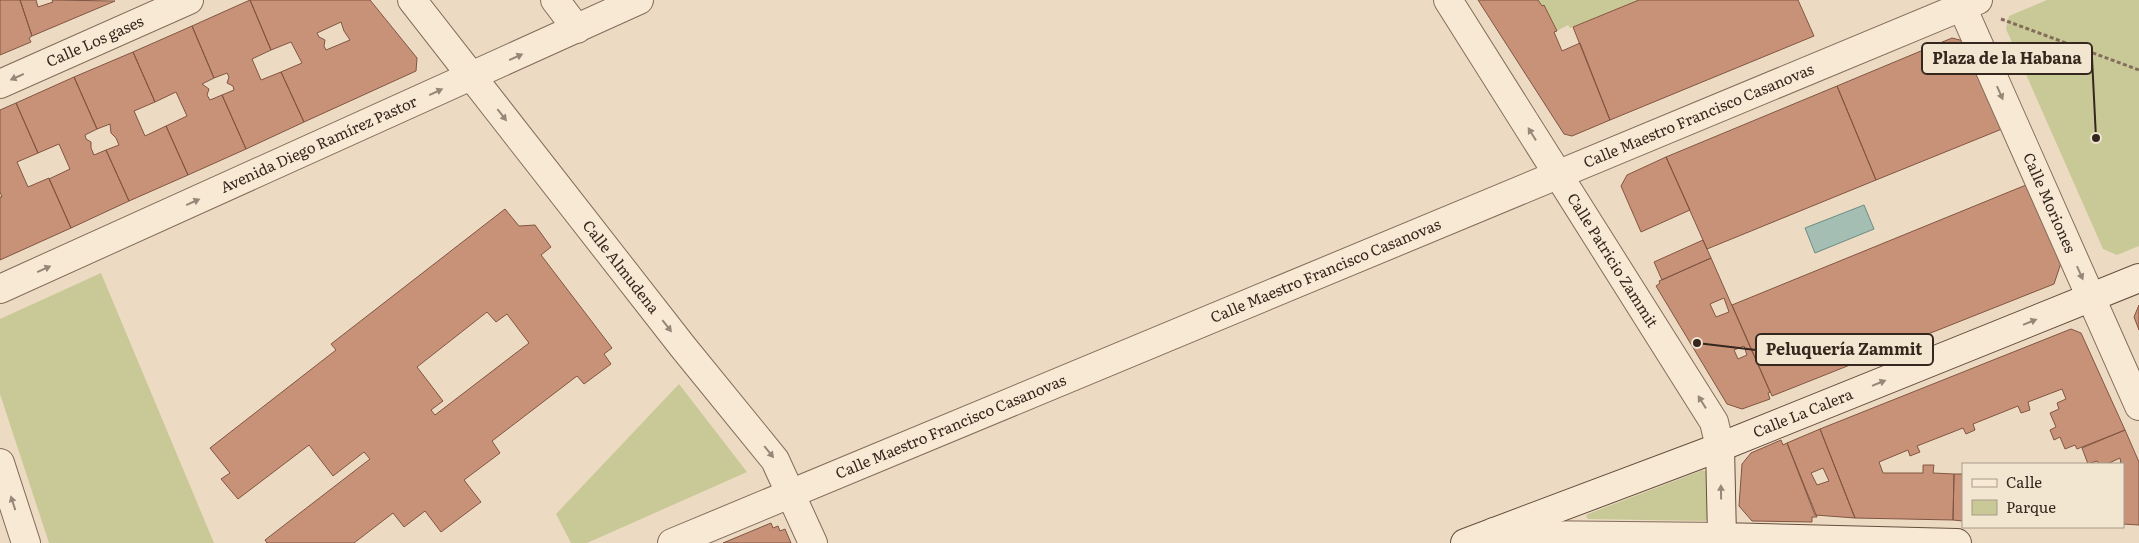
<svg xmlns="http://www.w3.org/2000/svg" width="2139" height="543" font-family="Literata,serif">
<rect width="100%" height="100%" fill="#ecdbc2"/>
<path fill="#c8c996" d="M1538,0H1639L1570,28L1568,25L1557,31L1544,5L1542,6Z
M2047,0H2139V246L2117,255L2103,249L2006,29L2009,16Z
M101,273L214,543H49L0,394V319Z
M679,384L747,472L587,543H571L556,514Z
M1703,470L1707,472L1708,519L1705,521L1588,519L1586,516L1588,514Z"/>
<path fill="#a4beb4" stroke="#6c8c81" d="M1864,205L1874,229L1815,253L1805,228Z"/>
<path fill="#c89279" stroke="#825541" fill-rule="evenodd" d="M0,0H20L32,36L29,38L31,42L0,55Z
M20,0H36L38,7L53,2L52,0L115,1L32,36Z
M250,0H370L417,58L416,71L304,122L281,72L302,63L291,42L271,50ZM341,22L344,31L350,40L326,50L324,46L325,40L319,37L317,33Z
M250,0L271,50L252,59L261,80L281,72L304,122L246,149L222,95L234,90L233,86L227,83L229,77L227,73L214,78L192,26Z
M1478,0H1538L1542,6L1544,5L1557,31L1554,32L1562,51L1580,43L1610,120L1572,136L1564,134Z
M1639,0H1798L1814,36L1610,120L1573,27Z
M192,26L214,78L202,84L209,89L207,95L210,100L222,95L246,149L188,175L166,126L187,116L176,92L155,102L133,52Z
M1952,38L1964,41L2002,129L1876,180L1837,86Z
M133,52L155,102L134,111L145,136L166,126L188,175L129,201L106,150L119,145L116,138L111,133L110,124L97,129L74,77Z
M74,77L97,129L85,135L86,139L91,142V148L94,155L106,150L129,201L71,228L49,179L70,169L59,144L38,153L16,103Z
M1837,86L1876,180L1707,249L1666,157Z
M16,103L38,153L17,162L28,187L49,178L71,228L0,260V197H2L0,192V110Z
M1666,157L1690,210L1641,232L1621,186L1627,175Z
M2026,185L2061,263L2054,284L1772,396L1732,305Z
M505,209L519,226L535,225L551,247L541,255L612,348L604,354L611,364L584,384L577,376L492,441L500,453L464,480L481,502L441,532L425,511L404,527L393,513L354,543H267L265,540L370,459L364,452L333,476L309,445L238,499L221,479L230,473L210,448L336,350L331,344ZM487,312L496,322L507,314L529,343L435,415L431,410L443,401L417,367Z
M1703,240L1711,258L1662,280L1654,262Z
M1711,258L1770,392L1768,393L1770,399L1742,409L1727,404L1656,286L1660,283L1659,281ZM1724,298L1729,312L1716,317L1710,304ZM1744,346L1747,355L1738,359L1734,350Z
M2139,305V330L2134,317Z
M2071,329L2081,333L2125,430L2077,449L2075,445L2065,449L2060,437L2054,440L2050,430L2056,427L2050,413L2059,409L2057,403L2066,399L2062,389L2028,402L2030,410L2021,413L2018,406L1973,424L1975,430L1966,434L1963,428L1917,446L1920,452L1910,456L1908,450L1879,462L1883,473H1923V465H1934L1933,473L1954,474L1953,520L1855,518L1820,429Z
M1820,429L1855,518L1815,515L1787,443ZM1823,468L1829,481L1817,485L1811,473Z
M2125,430L2139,462V525L2123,524V464H2121L2120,458L2107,464H2099L2097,461L2088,464L2082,448Z
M1781,440L1783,445L1787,443L1817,517H1812V522L1752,521L1739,506L1742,464L1751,453Z
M1954,474H1963V521L1953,520Z
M771,523L773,528L778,526L780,531L785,529L791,543H723Z"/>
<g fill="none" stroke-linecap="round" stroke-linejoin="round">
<defs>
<g id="street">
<path id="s1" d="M412,0L683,347L775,460L813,543"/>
<path d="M555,0L577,29"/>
<path id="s2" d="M1448,0L1714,422L1720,447"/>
<path id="s3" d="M1959,0L2139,406"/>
<path id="s4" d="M0,84L189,0"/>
<path id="s5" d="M0,289L639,0"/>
<path d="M0,463L26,543"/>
<path d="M1494,532L1527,535L1722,537V543"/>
<path id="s6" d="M672,543L1978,0"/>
</g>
<g id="secondary">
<path d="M1720,447L1722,537L1957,543"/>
<path id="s7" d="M1465,543L1720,447L2139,278"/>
</g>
</defs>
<use href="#street" stroke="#846c5a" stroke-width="30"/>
<use href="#secondary" stroke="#664e3d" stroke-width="30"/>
<path stroke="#846c5a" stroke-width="3" stroke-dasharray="4 2.5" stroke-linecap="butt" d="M2001,19L2139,70"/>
<use href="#street" stroke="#f7e9d4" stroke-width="28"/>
<use href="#secondary" stroke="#f7e9d4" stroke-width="28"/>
</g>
<defs><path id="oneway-solid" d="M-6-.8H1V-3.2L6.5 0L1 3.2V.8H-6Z" transform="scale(1.25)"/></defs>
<g fill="#968879">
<use href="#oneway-solid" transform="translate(516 57) rotate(-24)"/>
<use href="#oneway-solid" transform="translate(17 77) rotate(156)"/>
<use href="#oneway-solid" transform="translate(436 92) rotate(-25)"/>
<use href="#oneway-solid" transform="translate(2000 93) rotate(66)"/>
<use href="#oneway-solid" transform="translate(502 115) rotate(52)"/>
<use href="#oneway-solid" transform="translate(1532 134) rotate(-122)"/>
<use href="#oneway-solid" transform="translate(193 202) rotate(-24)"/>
<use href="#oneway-solid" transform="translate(44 269) rotate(-24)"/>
<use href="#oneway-solid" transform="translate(2080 273) rotate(66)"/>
<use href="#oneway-solid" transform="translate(2030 322) rotate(-22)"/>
<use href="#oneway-solid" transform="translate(667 326) rotate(52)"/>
<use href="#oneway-solid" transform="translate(1879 383) rotate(-22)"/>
<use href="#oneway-solid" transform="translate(1702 402) rotate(-122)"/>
<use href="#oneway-solid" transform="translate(769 452) rotate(51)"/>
<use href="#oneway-solid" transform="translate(1721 492) rotate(-91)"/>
<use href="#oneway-solid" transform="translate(13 503) rotate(-108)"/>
</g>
<g text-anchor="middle" stroke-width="4" stroke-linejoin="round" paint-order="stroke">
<g font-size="15" fill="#35271e" stroke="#f3e6d1">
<text dy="5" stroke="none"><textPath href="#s4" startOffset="104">Calle Los gases</textPath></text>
<text dy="5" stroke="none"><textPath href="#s6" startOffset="1112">Calle Maestro Francisco Casanovas</textPath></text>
<text dy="5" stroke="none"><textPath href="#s5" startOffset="350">Avenida Diego Ramírez Pastor</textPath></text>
<text dy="5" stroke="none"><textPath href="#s3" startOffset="222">Calle Moriones</textPath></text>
<text dy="5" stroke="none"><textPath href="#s2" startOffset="308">Calle Patricio Zammit</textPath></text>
<text dy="5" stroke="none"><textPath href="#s1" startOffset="339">Calle Almudena</textPath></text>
<text dy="5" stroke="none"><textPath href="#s6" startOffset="708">Calle Maestro Francisco Casanovas</textPath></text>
<text dy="5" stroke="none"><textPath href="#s7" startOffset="362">Calle La Calera</textPath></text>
<text dy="5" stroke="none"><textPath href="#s6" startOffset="302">Calle Maestro Francisco Casanovas</textPath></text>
</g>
</g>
<path fill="none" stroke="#35271e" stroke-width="2" d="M2096 138L2092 58M1697 343L1756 350"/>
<g fill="#35271e" stroke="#f3e6d1" stroke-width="2">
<circle cx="2096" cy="138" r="5"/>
<circle cx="1697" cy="343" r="5"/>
</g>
<g fill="#f3e6d1" stroke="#35271e" stroke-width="2">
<rect x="1922" y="43" width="170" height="31" rx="5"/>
<rect x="1756" y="334" width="177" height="31" rx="5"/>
</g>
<g font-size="16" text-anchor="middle" font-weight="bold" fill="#35271e">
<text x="2007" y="64">Plaza de la Habana</text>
<text x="1844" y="355">Peluquería Zammit</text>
</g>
<rect x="1962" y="463" width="162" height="65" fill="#f3e6d1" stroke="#a79a89"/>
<rect x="1972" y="479" width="25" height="8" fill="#f7e9d4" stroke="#a79a89"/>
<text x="2006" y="488" font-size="15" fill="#35271e">Calle</text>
<rect x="1972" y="500" width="25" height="15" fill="#c8c996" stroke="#a79a89"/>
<text x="2006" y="513" font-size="15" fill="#35271e">Parque</text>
</svg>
